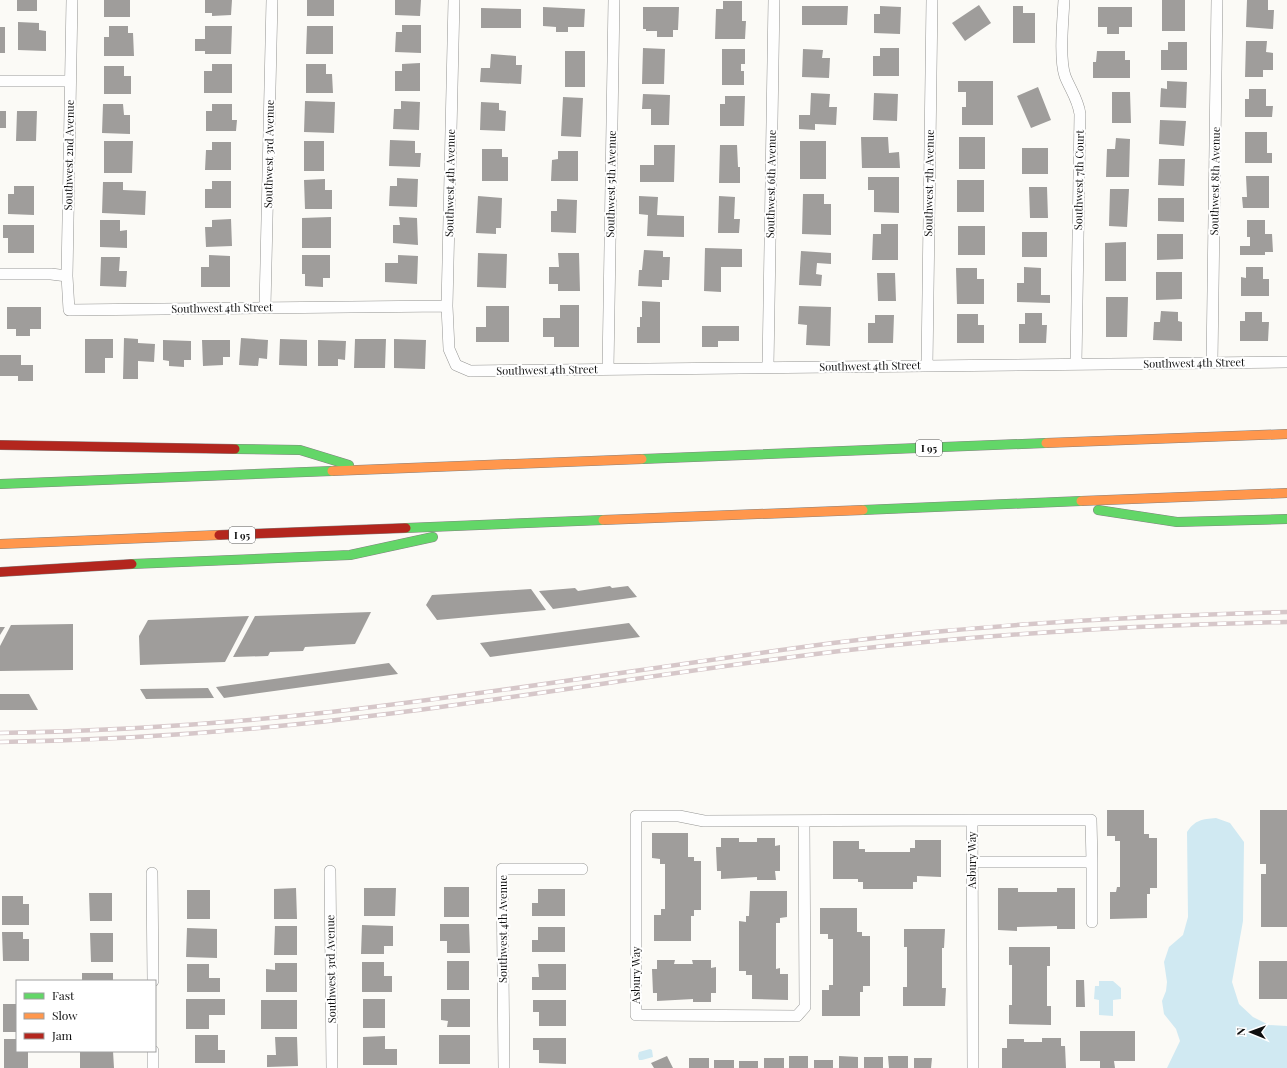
<svg xmlns="http://www.w3.org/2000/svg" width="1287" height="1068" font-family="'Playfair Display',serif">
<rect width="100%" height="100%" fill="#fbfaf6"/>
<path fill="#d0e9f2" d="M1216,818L1230,823L1244,842L1243,921L1232,982L1239,1004L1253,1017L1269,1025L1287,1026V1068H1167L1180,1041L1176,1029L1164,1014L1162,1001L1166,991L1167,982L1164,962L1169,947L1183,935L1188,917L1187,832C1195,820 1202,819 1216,818Z
M1099,981H1113L1121,988V999L1113,1000V1016L1099,1015V1000L1094,999L1095,986H1099Z
M650,1049L652,1050L653,1057L642,1060H639L638,1056L639,1052Z"/>
<path fill="#9f9d9b" d="M17,0H37V11H17Z
M104,0H130V17H104Z
M205,0H232L231,15L212,16V13H205Z
M307,0H334V16H307Z
M395,0H421L420,16L395,15Z
M1162,0H1185V31H1162Z
M1247,0H1268V10H1274L1273,29L1246,27Z
M723,1H742V21H746L745,39H715L716,9H723Z
M979,5L991,23L965,41L952,23Z
M802,6H848L847,25H802Z
M880,6L901,7L900,34L874,33V14H880Z
M1013,6H1023V13H1035V43H1013Z
M543,7L585,9L584,27H568V32H556V27L543,26Z
M643,7H679L678,30H673V37H657V31H646V29H643Z
M1098,7H1132V27H1119V34H1107V27H1098Z
M481,8L521,9V28H481Z
M18,22L39,23V30L46,31V51L18,50Z
M402,25H421V53L395,52L396,32H402Z
M109,26H128V33H133L134,56H104V37H109Z
M205,26H232L231,54H205V51H195V39H205Z
M307,26H333V54H306Z
M0,27H5V53H0Z
M1246,41H1267L1266,52L1273,53V70H1263V77H1245Z
M1168,42H1187V70H1161V50H1168Z
M643,48L665,49L664,84H642Z
M880,48H899V76H873V56H880Z
M722,49H745V64H741V71H744V85H722Z
M803,49L823,50L822,58H830L829,78L802,77Z
M565,51H585V87H565Z
M1097,51H1125V60H1130V78H1093V62H1096Z
M491,54L516,56V65H522L521,84L480,82L481,68H490Z
M420,63V91H395V71H402V64Z
M212,64H232V93H204V71H212Z
M306,64H326V74H332L333,93H306Z
M104,66H124V76H131V94H104Z
M958,81H993V125H962V107H966V92H958Z
M1167,81L1187,82L1186,108L1160,107L1161,88L1167,89Z
M1038,87L1051,120L1031,128L1017,96Z
M1249,89H1266V106H1273L1272,117H1245V99H1249Z
M1112,92H1130L1131,123H1112Z
M811,93L830,94L829,107H837L836,125L815,124V130L799,129V115H810Z
M874,93L898,94L897,121L873,120Z
M643,94L670,95L669,125H651V109H642Z
M725,96H745L744,126H720V104H725Z
M563,97L583,98L581,137L561,136Z
M305,101L335,102L334,133L304,132Z
M401,101L420,102L419,130L393,129L394,109H401Z
M481,102L499,103V110L506,111L505,131L480,130Z
M103,104H123L124,115H130V134L102,133Z
M212,104H232V120H237L236,131H206V111H212Z
M0,111H6V128H0Z
M17,111H37L36,141H16Z
M1160,120L1186,121L1184,146L1159,144Z
M1245,132H1267V153H1272V163H1245Z
M861,137H888L889,153L899,152L900,168H862Z
M959,137H985V169H959Z
M1116,138L1130,139L1129,177H1106L1107,149H1115Z
M390,140L415,141V153H421L420,167L389,166Z
M104,141H133L132,173H104Z
M304,141H324V171H304Z
M800,141H826V179H800Z
M212,142H231V170H205L206,150H212Z
M654,145H675L674,182H640V165H654Z
M720,145H737L738,167H740V183H719Z
M1022,148H1048V174H1022Z
M482,149H502V157H508V181H482Z
M558,151H578V181H551L552,160L558,159Z
M1159,159H1185L1184,186L1158,185Z
M1246,176H1269V208H1243L1242,197H1247Z
M868,177H899V213L874,212V190H868Z
M397,178L418,179L417,207L389,206L390,186H397Z
M325,179V190H332V209H305L304,180Z
M957,180H984V212H957Z
M212,181H231V208H205V189H212Z
M103,182H123V190L146,191L145,215L102,213Z
M14,186H34V215L8,214V194H14Z
M1029,187H1047L1048,218H1030Z
M1110,189H1129L1127,227L1109,226Z
M803,194H824V204H831V235L802,234Z
M478,196L502,198L501,228H496V234L476,233Z
M639,196L658,197L657,215L684,216V237L647,236L648,215L639,214Z
M719,196L735,197L734,219H740L739,233H718Z
M1158,198H1184V222L1158,221Z
M557,199L577,200L576,233L551,232V211H557Z
M331,217V248H302V218Z
M399,217L417,218L418,245L393,243V225H400Z
M231,219L232,246L206,247L205,227H212V220Z
M100,220H120V231L127,230V248L100,247Z
M1247,220H1265V234H1272L1273,252H1265V255H1240V246H1250V237H1247Z
M881,224H898V260H872L873,234H881Z
M3,225H34V253H8V238H3Z
M958,226H985V255H958Z
M1022,232H1047V257H1022Z
M1157,234H1183V259L1157,260Z
M1126,242V281H1105V243Z
M705,248L742,249V267H721V292L704,291Z
M644,250L663,251V257H670L669,280H662V287L638,286L639,270H642Z
M801,251L831,253V264L817,263L816,274L822,275L821,286L799,285Z
M478,253L507,254L506,288L477,287Z
M558,253H579L580,291H558V284H549V267H559Z
M209,255L230,256V287H201V267H209Z
M302,255H330V278H323V287L305,286V274H302Z
M398,255L418,256L417,284L385,282V263H398Z
M101,257H120L119,271H127L126,287L100,286Z
M1024,267L1041,268V295H1050V303L1017,302V283H1024Z
M1246,267H1263V279H1269V296H1241V277L1246,278Z
M956,268H977V279H984V304H957Z
M1156,272H1182V299L1156,300Z
M877,273H895L896,301H878Z
M1106,297H1128L1127,337H1106Z
M642,301L660,302V343H637V327H640V317H642Z
M560,305H579V347H554V337H543V318H560Z
M486,306H509V342H476V327H486Z
M799,306L831,307L830,346L806,345L807,325L798,324Z
M7,307H41V329H30V336H16V329H7Z
M1161,311L1178,312V321L1182,322V341L1153,340L1154,322H1160Z
M1245,312H1262V322H1269L1268,341H1240V321H1245Z
M1025,313H1042V325H1047L1046,343H1019V324H1025Z
M957,314H978V325H984V343H957Z
M875,315H894L893,343H868V323H875Z
M702,326H739V341H718V347H702Z
M124,338L138,339V343L155,344L154,362L138,361V379H123Z
M241,338L268,340L267,359L259,358L258,366L239,365Z
M85,339H113V358H105V373H85Z
M280,339L307,340V366L279,365Z
M355,339H386L385,368H354Z
M394,339L426,340L425,369L394,368Z
M163,340L191,341V360H184V367L169,366V361L163,360Z
M202,340H230V357H223V365L203,366Z
M318,340L346,341L345,360L338,359V366H318Z
M0,355H21V365H33V381H18V376H0Z
M610,586L612,588L628,586L637,597L553,609L539,591L575,588L578,591Z
M531,589L546,610L437,620L426,605L432,595Z
M371,612L355,644L305,647L303,651L270,652L268,656L233,657L255,616Z
M249,616L225,662L140,665L139,636L148,620Z
M629,623L640,637L490,657L480,643Z
M73,624V670L0,671V646L11,625Z
M0,627H5L0,635Z
M389,663L398,674L224,698L216,687Z
M208,688L214,698L146,699L140,689Z
M0,694H29L38,710H0Z
M1107,810H1144V834H1149V838H1157V888H1150V894H1147V918L1110,919V892H1116L1117,887H1120V841H1115V836H1107Z
M1260,810H1287V927H1261V874H1266V864H1260Z
M652,833H688V857H694V861H701V910H694V916H691V941H654V915H661V909H665V864H660V859L652,858Z
M721,838H739V842H757V838H775V846L780,845V871H775L776,880H757V877L721,879V871H717L716,847H721Z
M915,840H941V877L917,876V882H913V889H863V882H858V879H833V841H859V849H865V852H910V848H915Z
M444,887H469V917H444Z
M296,888L297,919H274V889Z
M364,888H396L395,916H364Z
M998,888H1018V892H1057V888H1075V929H1057V926L1017,927V931L998,930Z
M538,889H565V916H532V903H538Z
M187,890H210V919H187Z
M750,891H787V917L780,918V923H776V969L780,968V974H788V1000L752,999V975H746V971H739V921L746,922V916H749Z
M89,893H112V921H90Z
M2,896H23V904H29V925H2Z
M820,908H857V932H862V936H870V986H863V992H860V1016H822V990H829V985H833V939H828V934H820Z
M440,924H469L470,953H447V941H440Z
M362,925L393,926V946H384V954H361Z
M275,926H297V955H274Z
M538,927H565V952H532V940H538Z
M187,928L217,929V958L186,957Z
M904,929H945L944,948H942V988H946L945,1006H903V987H907V947H904Z
M2,932H23V939H29V961H3Z
M90,933H113V962H91Z
M1009,947H1050V966H1047V1006H1051V1025L1009,1024V1005H1012V965H1009Z
M657,960H675L674,964H693L692,960H711V968L716,967V993H711V1002H693V999L657,1001V993H653L652,969H657Z
M447,961H469V990H447Z
M1259,961H1287V999H1259Z
M362,962H384V976H392V992H362Z
M275,963H297V992H266V969L275,970Z
M187,964H209V978H220V992H187Z
M538,964H566V990H532V977H539Z
M82,973H113V981H82Z
M1076,980H1084L1085,1007H1076Z
M186,999H225V1015H209V1029H186Z
M363,999H385V1028H363Z
M441,999H470V1027H447L448,1021L441,1020Z
M261,1000H297V1029H261Z
M533,1000H566V1026H539V1012H533Z
M3,1004H17V1032H3Z
M1080,1031H1135V1061H1114L1115,1068H1100V1061H1080Z
M195,1035H218V1050H225V1063H195Z
M439,1035H470V1064H439Z
M385,1036V1049H397V1065H363V1037Z
M275,1037H297L298,1066L267,1067V1055H276Z
M533,1038H566V1064L539,1063V1050H533Z
M1042,1038H1061V1046H1065L1066,1068H1002V1048H1007V1039H1024V1042H1042Z
M4,1039H17V1051H28V1068H4Z
M80,1051H113L114,1068H80Z
M667,1056L673,1068H654L651,1063Z
M789,1056H808V1068H789Z
M839,1056L858,1057V1068H839Z
M888,1056H908V1068H889Z
M864,1057H883V1068H864Z
M689,1058H709V1068H689Z
M764,1058H784V1068H764Z
M914,1058H932L931,1068H914Z
M714,1060H734V1068H714Z
M814,1060H833V1068H814Z
M739,1061H758V1068H739Z"/>
<g fill="none" stroke-linecap="round" stroke-linejoin="round">
<defs>
<path id="street" d="M72,0L67,276L69,310L447,306
M454,0L447,306L449,349L456,365L470,371L1287,362
M1064,0C1063,20 1059,58 1065,76C1070,89 1078,99 1080,114L1076,364
M0,81H70
M0,274H51L67,276
M265,307L272,0
M1212,363L1217,0
M927,366L932,0
M768,367L774,0
M608,369L614,0
M972,820H1091L1092,862H973
M804,822L805,1007L797,1016L636,1015V816H679L704,821L972,820L973,1068
M1092,862V922
M330,871L332,1068
M152,873L153,981
M153,1051V1068
M504,1068L502,869H582"/>
<path id="fast" d="M235,449L300,450L349,465
M642,459L1046,443
M0,484L332,471
M863,510L1081,501
M1098,510L1177,522L1287,519
M406,528L603,520
M132,564L350,555L433,537"/>
<path id="slow" d="M1046,443L1287,434
M332,471L642,459
M1081,501L1287,493
M603,520L863,510
M0,544L219,535"/>
<path id="jam" d="M0,445L235,449
M219,535L406,528
M0,572L132,564"/>
</defs>
<use href="#street" stroke="#959593" stroke-width="12"/>
<use href="#fast" stroke="#838280" stroke-width="10"/>
<use href="#slow" stroke="#838280" stroke-width="10"/>
<use href="#jam" stroke="#838280" stroke-width="10"/>
<use href="#street" stroke="#fefefe" stroke-width="11"/>
<use href="#fast" stroke="#63d668" stroke-width="9"/>
<use href="#slow" stroke="#ff974d" stroke-width="9"/>
<use href="#jam" stroke="#b3261e" stroke-width="9"/>
<defs>
<path id="rail" d="M0,733C110,731 221,724 331,712C499,693 666,665 833,643C984,624 1135,616 1287,612
M0,742C132,740 264,730 395,713C544,694 691,669 840,651C988,634 1137,625 1287,622"/>
</defs>
<use href="#rail" stroke="#d6c7c9" stroke-width="4.5"/>
<use href="#rail" stroke="#fff" stroke-width="3" stroke-dasharray="9" stroke-linecap="butt"/>
</g>
<g text-anchor="middle" stroke-width="4" stroke-linejoin="round" paint-order="stroke">
<g fill="#fff" stroke="#575757" stroke-width="1">
<rect x="916" y="440" width="26" height="16" rx="3"/>
<rect x="229" y="527" width="26" height="16" rx="3"/>
</g>
<g font-size="10" font-weight="bold" fill="#0f0f0f">
<text x="929" y="452">I 95</text>
<text x="242" y="539">I 95</text>
</g>
<g font-size="11" fill="#0f0f0f" stroke="#fff">
<text transform="translate(269 154) rotate(-89)" y="4">Southwest 3rd Avenue</text>
<text transform="translate(69 155) rotate(-89)" y="4">Southwest 2nd Avenue</text>
<text transform="translate(1079 180) rotate(-89)" y="4">Southwest 7th Court</text>
<text transform="translate(1215 181) rotate(-89)" y="4">Southwest 8th Avenue</text>
<text transform="translate(450 183) rotate(-89)" y="4">Southwest 4th Avenue</text>
<text transform="translate(929 183) rotate(-89)" y="4">Southwest 7th Avenue</text>
<text transform="translate(611 184) rotate(-89)" y="4">Southwest 5th Avenue</text>
<text transform="translate(771 184) rotate(-89)" y="4">Southwest 6th Avenue</text>
<text transform="translate(222 308) rotate(-1)" y="4">Southwest 4th Street</text>
<text transform="translate(1194 363) rotate(-1)" y="4">Southwest 4th Street</text>
<text transform="translate(870 366) rotate(-1)" y="4">Southwest 4th Street</text>
<text transform="translate(547 370) rotate(-1)" y="4">Southwest 4th Street</text>
<text transform="translate(972 860) rotate(-90)" y="4">Asbury Way</text>
<text transform="translate(503 929) rotate(-90)" y="4">Southwest 4th Avenue</text>
<text transform="translate(331 969) rotate(-91)" y="4">Southwest 3rd Avenue</text>
<text transform="translate(636 975) rotate(-90)" y="4">Asbury Way</text>
</g>
</g>
<rect x="16" y="980" width="140" height="72" fill="#ffffff" stroke="#9f9f9f"/>
<rect x="24" y="993" width="20" height="6" fill="#63d668" stroke="#9f9f9f"/>
<text x="52" y="1000" font-size="12" fill="#0f0f0f">Fast</text>
<rect x="24" y="1013" width="20" height="6" fill="#ff974d" stroke="#9f9f9f"/>
<text x="52" y="1020" font-size="12" fill="#0f0f0f">Slow</text>
<rect x="24" y="1033" width="20" height="6" fill="#b3261e" stroke="#9f9f9f"/>
<text x="52" y="1040" font-size="12" fill="#0f0f0f">Jam</text>
<g transform="translate(1251 1032) rotate(271)" stroke="#ffffff" stroke-width="3" paint-order="stroke">
<path d="M0-3L7 15L0 10L-7 15Z" fill="#0f0f0f"/>
<text y="-6" font-size="11" font-weight="bold" text-anchor="middle" fill="#0f0f0f">N</text>
</g>
</svg>
